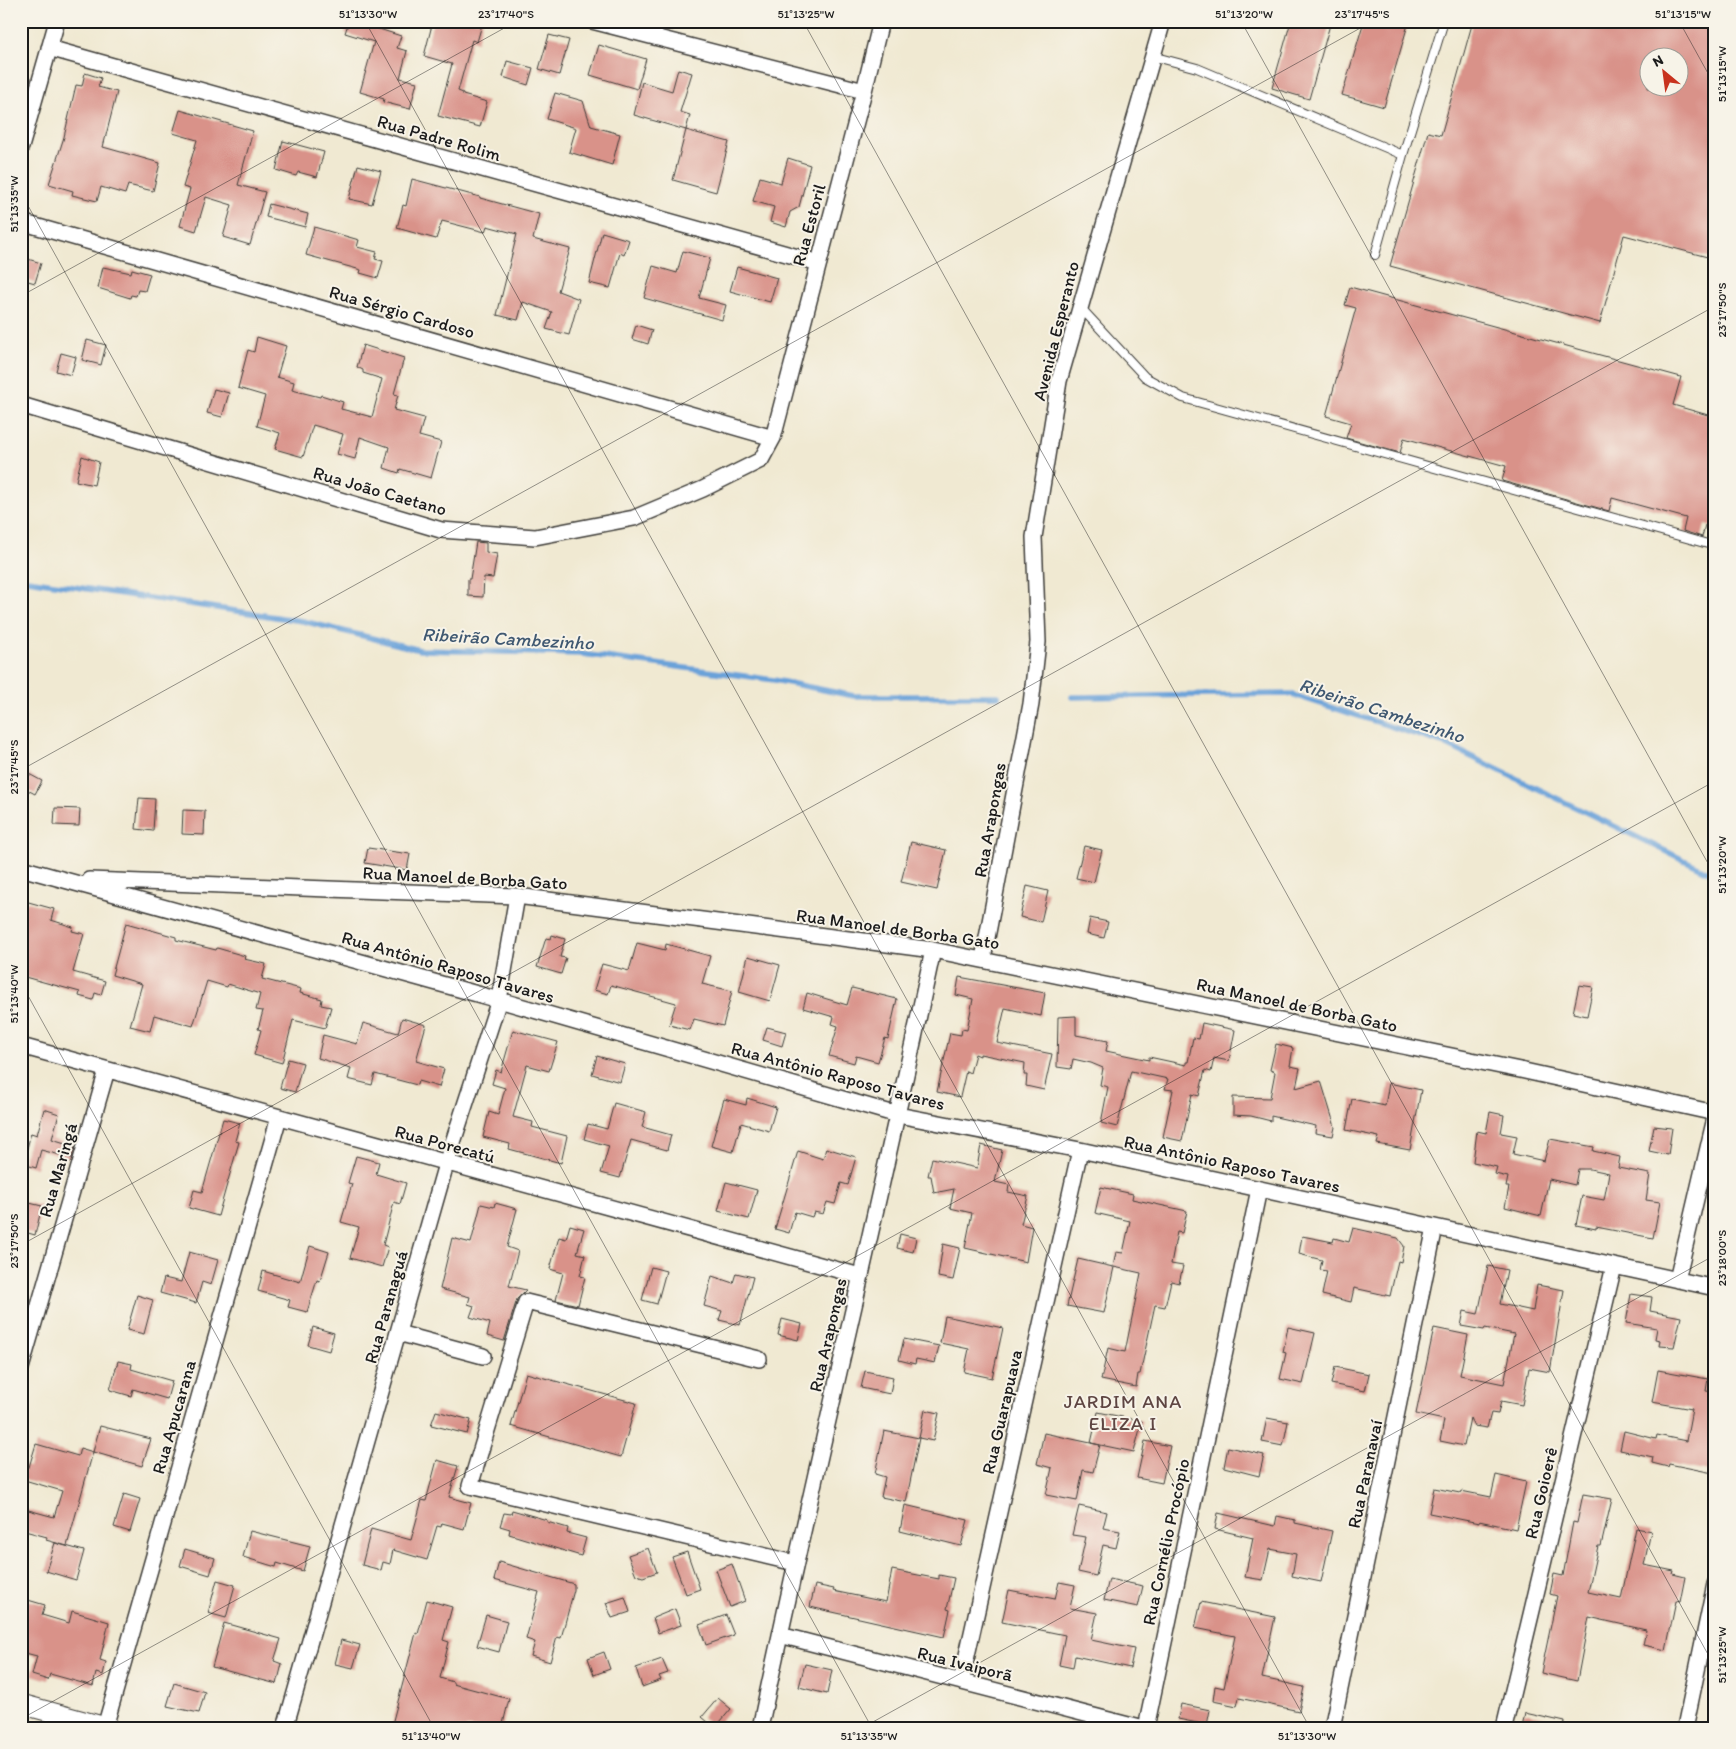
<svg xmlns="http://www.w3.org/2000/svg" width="1736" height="1749" font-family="Itim,sans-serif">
<rect width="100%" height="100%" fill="#f7f3e8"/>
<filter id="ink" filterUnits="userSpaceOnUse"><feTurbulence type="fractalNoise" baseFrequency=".02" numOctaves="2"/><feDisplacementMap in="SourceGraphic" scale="10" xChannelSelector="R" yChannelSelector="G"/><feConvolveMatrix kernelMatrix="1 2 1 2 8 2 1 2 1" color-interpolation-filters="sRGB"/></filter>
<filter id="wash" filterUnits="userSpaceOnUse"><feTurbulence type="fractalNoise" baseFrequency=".0096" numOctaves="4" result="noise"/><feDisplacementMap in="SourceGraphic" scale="20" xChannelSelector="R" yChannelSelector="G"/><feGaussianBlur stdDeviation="1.12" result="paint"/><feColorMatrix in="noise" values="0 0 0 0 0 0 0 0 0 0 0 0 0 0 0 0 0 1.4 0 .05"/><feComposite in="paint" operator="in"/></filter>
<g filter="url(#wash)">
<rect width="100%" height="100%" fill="#f0e9d2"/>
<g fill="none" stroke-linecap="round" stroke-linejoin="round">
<path stroke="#6aa2d9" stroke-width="5.5" d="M21,579L303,621L420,650L582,654L774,680L854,696H998
M1072,697L1290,694L1445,744L1715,875"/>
</g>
<g id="blocks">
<path fill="#d99289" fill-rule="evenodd" d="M349,21H378L376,28L401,36L397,48L407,51L400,78L417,82L410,109L383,102L384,99L360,92L374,42L345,33Z
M433,21H483L477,42L472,40L458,91L463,93V95L487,102L480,127L438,116L452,64L424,56Z
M1291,21H1331L1309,99L1272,88Z
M1364,21H1409L1384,107L1342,95Z
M1473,21H1715V259L1624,235L1600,323L1390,266L1428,132L1441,135ZM1648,58H1678V88H1648Z
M549,35L569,40L559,75L539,69Z
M599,45L646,59L637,89L590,75Z
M507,61L533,68L528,85L503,77Z
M678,69L692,73L680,112L690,115L686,130L729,142L716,192L673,180L686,130L634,115L642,82L672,91Z
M85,73L101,78L98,87L117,92L103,147L160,163L153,191L128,185L125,194L101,187L97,201L72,195L73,191L49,184L64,137L76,85L82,86Z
M555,93L583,101L591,126L620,134L612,165L569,152L576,128L547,119Z
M180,110L253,131L238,185L265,192L250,245L223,237L232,205L206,197L196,231L180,226L190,189L183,187L197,140L173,133Z
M283,141L324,152L317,177L298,172L296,176L276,170Z
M788,158L810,165L799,207L790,212L786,227L770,222L774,207L753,201L760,177L781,183Z
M358,165L381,171L372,204L349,199Z
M412,179L480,197V198L539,214L533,239L570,249L558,291L579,299L569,335L546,329L552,312L523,302L518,320L497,315L517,234L487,226L485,232L442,221L436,239L397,228L403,205L406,206Z
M269,204L308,214L305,227L266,217Z
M314,227L359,240L357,247L377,252L375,259L383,261L378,278L360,273L361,270L306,255Z
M602,232L629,240L624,255L620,253L610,288L589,283Z
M683,251L710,258L699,298L726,305L722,320L644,298L653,266L677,273Z
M21,257L41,263L35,283L21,279Z
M103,267L131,273L132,269L150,274L145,291L138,290L136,296L131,295L130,298L98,288Z
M737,267L777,278L770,302L730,291Z
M1350,287L1681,377L1673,405L1715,417V528L1705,525L1702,537L1683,531L1686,518L1612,498L1609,511L1502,481L1506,466L1404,438L1400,453L1346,438L1351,423L1326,416L1356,308L1345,305Z
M636,325L652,330L648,344L632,339Z
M257,337L286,346L277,377L294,382L292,390L320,397L321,395L343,402L341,409L372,417L382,379L363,373V370L357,367L363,345L404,358L394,394L398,395L394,410L424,418L419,436L441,442L431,478L400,469L399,473L384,468L389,447L360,437L355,459L337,454L343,434L313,425L303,457L275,449L280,433L257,426L265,396L238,388L248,350L254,352Z
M87,340L106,345L101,365L82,360Z
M61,353L76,357L71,375L56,371Z
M214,389L229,393L222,417L207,413Z
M82,456L99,462L94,485L76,481Z
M476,542L486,543V552L497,554L493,578L484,577L483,597L468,596V579H470Z
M29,774L42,781L35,794L22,787Z
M139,798L155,799L153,831L136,829Z
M55,808L80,809L79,826L54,825Z
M183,810L205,811L204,835L182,834Z
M911,842L946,850L937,890L901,882Z
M1084,846L1102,850L1094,882L1076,878Z
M368,848L410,854L407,870L365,863Z
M1027,886L1048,891L1041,922L1020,917Z
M21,900L54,909L51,920L73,927L72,931L84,934L73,972L105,981L101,995L95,993L93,1000L79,996L80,992L21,976Z
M1090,918L1108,922L1104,938L1087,934Z
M126,923L176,937V940L216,950L217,948L245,956L244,959L266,964L262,979L301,989L300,993L322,999L321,1005L331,1007L325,1028L293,1020L282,1063L254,1055L261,1030L258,1029L263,1011L256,1010L260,994L228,984L227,987L207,981L193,1026L154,1015L150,1031L130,1026L142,984L112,975Z
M552,935L565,939L560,957L566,958L561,974L537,967L546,938L551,939Z
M637,943L665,950L666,944L710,956L702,984L732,991L723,1026L694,1019L690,1030L669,1025L676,1003L611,985L608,994L594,990L602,964L629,971Z
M748,956L780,965L770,1001L739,992Z
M959,977L1045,993L1041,1016L1005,1008L997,1043L1052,1054L1044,1090L1026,1086L1027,1075H1024L1025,1063L980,1054V1056L975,1054L970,1073L966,1071L960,1097L937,1092L950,1033L961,1035L962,1029L967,1030L973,999L956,995Z
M1579,985L1593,987L1587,1016L1573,1013Z
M852,988L897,999L888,1039L885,1038L878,1062L856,1056L854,1063L829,1056L838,1026L832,1024L834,1017L803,1008L807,993L847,1005Z
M1076,1016V1035L1108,1041L1106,1051L1149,1060V1057L1186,1065V1062H1188L1193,1038L1199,1039L1202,1023L1235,1030L1229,1061L1214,1058L1211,1072L1205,1070L1199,1096L1192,1094L1182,1141L1163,1137L1173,1090L1165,1089L1168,1079L1131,1071L1117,1127L1101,1123L1108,1087L1100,1085L1103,1068L1091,1063L1073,1059L1071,1069L1057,1067L1058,1017Z
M402,1018L426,1025L416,1061L444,1069L439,1087L418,1081L417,1085L375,1074L372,1085L348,1079L351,1068L318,1058L323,1035L357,1044L363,1023L398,1033Z
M767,1027L786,1032L782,1046L763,1040Z
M513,1030L558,1042L549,1071L527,1065L513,1117L533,1122L532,1127L567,1136L561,1163L509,1149L510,1144L483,1137L489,1112L498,1115L505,1088L492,1084L496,1070L501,1072Z
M1276,1044L1293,1048L1290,1066L1300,1068L1296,1088L1321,1081L1335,1127L1333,1136L1315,1133L1316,1126L1271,1116V1121L1251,1116L1233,1115V1097L1270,1098L1275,1072L1270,1070Z
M597,1056L625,1064L620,1082L592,1074Z
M288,1059L303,1063L295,1092L280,1088Z
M1389,1083L1421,1090L1410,1150L1377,1144L1379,1137L1346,1130L1352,1099L1385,1106Z
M747,1098L776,1107L769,1131L741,1123L733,1152L711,1146L724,1099L746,1105Z
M614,1103L646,1112L642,1127L671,1135L667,1150L631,1140L620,1178L601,1173L609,1146L584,1139L588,1124L607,1129Z
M44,1109L59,1114L52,1139L75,1146L72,1158L41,1150L36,1168L23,1164L31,1133L37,1135Z
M1490,1112L1504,1115L1501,1133L1517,1136L1513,1154L1544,1161L1550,1139L1594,1147L1593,1151L1620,1157L1618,1168L1650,1174L1646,1200L1660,1202L1653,1238L1596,1227V1229L1576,1225L1582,1196L1604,1200L1609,1173L1590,1169H1578L1575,1185L1549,1179L1541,1216L1505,1207L1509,1187H1506L1508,1177L1495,1174L1497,1167L1473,1162L1477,1131L1486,1133Z
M223,1119L240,1123L235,1141L239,1142L218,1216L189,1208L194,1190L202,1192Z
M1654,1126L1672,1128L1668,1155L1649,1151Z
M981,1145L1002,1150L995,1182L1009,1185L1008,1192L1028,1196L1021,1224L1032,1227L1026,1262L965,1248L972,1213L950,1208L954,1189L934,1193L931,1176H928L932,1158L977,1168Z
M826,1148L856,1157L848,1185L841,1183L835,1204L827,1202L823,1214L814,1212L812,1217L795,1212L789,1233L775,1229L798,1151L823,1159Z
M356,1156L379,1162L376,1174L406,1183L400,1204L394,1202L383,1245L388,1247L382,1267L350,1258L359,1227L341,1222L352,1184L348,1183Z
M726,1182L757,1190L749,1219L718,1211Z
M1101,1187L1133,1194L1132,1199L1187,1211L1182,1233L1177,1232L1171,1264L1183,1266L1179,1283L1171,1281L1165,1307L1155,1305L1140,1374H1138L1136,1387L1101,1380L1108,1348L1125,1352L1141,1273L1114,1267L1104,1313L1067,1306L1078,1259L1113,1267L1116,1252L1123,1253L1130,1221L1095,1213Z
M21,1201L42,1206L35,1235L21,1231Z
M495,1203L517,1209L507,1247L518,1251L509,1286L526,1290L517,1299L504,1341L487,1336L490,1323L470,1317L474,1306L468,1304L470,1297L440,1289L452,1238L471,1243L481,1204L494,1207Z
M570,1225L584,1229L577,1253L585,1255L580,1276L585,1277L578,1305L556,1300L563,1273L550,1269L559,1237L566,1239Z
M1353,1228L1398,1238L1404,1246L1401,1262L1398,1261L1390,1296L1354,1288L1351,1302L1322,1295L1327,1271L1320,1270L1322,1260L1299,1254L1302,1236L1333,1242L1334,1238L1349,1242Z
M900,1234L916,1238L913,1252L897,1248Z
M943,1244L960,1248L953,1280L938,1277Z
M310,1246L329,1252L320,1281L317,1280L307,1312L288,1307L290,1300L258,1291L263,1271L300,1282Z
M189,1252L218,1260L211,1285L202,1282L196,1303L160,1293L164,1278L181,1282Z
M1488,1266L1507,1270L1500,1304L1533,1311L1537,1285L1564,1290L1550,1372L1529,1368L1522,1405L1501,1401L1498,1414L1491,1413L1487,1428L1474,1426L1470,1418L1464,1446L1440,1441L1444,1420L1416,1414L1434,1328L1468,1335L1460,1375L1504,1384L1514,1334L1485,1328L1484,1330L1461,1326L1464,1311L1478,1314Z
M651,1267L666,1271L657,1304L642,1300Z
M736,1273L753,1277L740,1325L719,1320L722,1311L704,1306L712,1276L733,1283Z
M1631,1294L1652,1297L1650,1311L1681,1317L1674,1347L1659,1346L1660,1340L1655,1339L1657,1328L1626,1323Z
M137,1295L153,1300L144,1334L127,1330Z
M945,1316L1003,1328L992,1378L964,1372L969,1349L940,1343Z
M782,1319L802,1324L798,1340L778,1335Z
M313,1327L334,1333L329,1351L308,1345Z
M1288,1327L1315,1333L1303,1384L1280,1379L1286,1353L1283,1352Z
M904,1339L939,1346L935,1363L916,1359L915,1364L899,1360Z
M118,1361L132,1364L131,1369L172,1381L167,1399L133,1389L131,1396L110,1390Z
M1335,1367L1369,1374L1365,1391L1331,1384Z
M1658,1370L1708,1379L1706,1391L1715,1392V1462L1713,1473L1669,1464L1668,1467L1652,1463L1653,1457L1620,1450L1624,1431L1656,1439L1657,1435L1686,1441L1692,1409L1652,1402Z
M865,1371L893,1377L890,1394L861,1388Z
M526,1373L636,1403L621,1457L511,1426Z
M925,1410L939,1413L933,1441L919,1438Z
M436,1411L471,1420L467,1434L431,1425Z
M1098,1412L1142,1421L1134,1452L1091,1443Z
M1267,1418L1288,1422L1283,1446L1262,1442Z
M100,1426L151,1439L142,1466L93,1452Z
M884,1431L919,1438L906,1502L881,1497L885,1477L875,1474Z
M1044,1433L1100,1445L1093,1472L1083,1470L1077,1501L1046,1495L1052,1468L1037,1464Z
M1145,1441L1170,1446L1162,1483L1137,1478Z
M36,1444L78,1456L80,1448L93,1452L67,1546L46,1540L47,1537L21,1530V1508L54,1517L62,1491L21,1479V1465L29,1467Z
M1228,1447L1264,1455L1259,1476L1224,1467Z
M437,1460L458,1466L449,1497L471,1503L464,1529L442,1523L441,1527L437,1526L427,1560L393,1550L390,1564L383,1562L381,1570L362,1565L371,1529L411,1540L422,1500L426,1501Z
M1496,1475L1526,1482L1516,1529L1479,1521V1523L1429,1513L1434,1488L1460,1493L1461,1491L1491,1497Z
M124,1494L140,1499L130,1532L114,1527Z
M1583,1494L1612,1499L1601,1546H1598L1588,1592L1621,1599L1636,1528L1651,1531L1644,1565L1674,1571L1673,1574L1685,1577L1680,1602L1676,1601L1666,1650L1643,1645L1646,1630L1589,1617L1577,1681L1541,1673L1557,1596L1550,1594L1554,1574L1563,1576L1573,1522L1577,1523Z
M905,1505L968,1520L961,1546L900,1531Z
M1079,1506L1107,1512L1103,1528L1120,1531L1116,1548L1103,1545L1096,1576L1078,1572L1086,1537L1072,1535Z
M512,1510L547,1520V1522L568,1528L567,1533L586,1538L581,1556L509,1534L510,1529L500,1526L504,1513L511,1514Z
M1218,1513L1275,1526L1277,1516L1295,1520V1523L1332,1531L1321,1582L1292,1576L1296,1554L1270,1549L1263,1580L1245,1577L1253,1538L1215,1529Z
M250,1531L310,1546L303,1571L277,1563L276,1567L243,1557Z
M55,1543L84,1551L76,1580L46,1571Z
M648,1548L657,1572L643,1577L636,1575L628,1555Z
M185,1549L215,1558L210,1575L180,1566Z
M687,1552L700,1589L686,1594L672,1557Z
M499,1562L574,1584V1590L561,1638L557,1637L550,1662L531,1656L535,1642L526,1639L539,1592L494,1580Z
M732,1564L745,1601L730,1607L716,1570Z
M892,1570L939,1579V1575L954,1578L947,1609L950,1610L944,1637L810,1607L815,1585L834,1589L833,1591L886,1602Z
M1109,1579L1143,1586L1138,1607L1104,1600Z
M217,1580L235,1585L226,1618L208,1613Z
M1059,1582L1075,1585L1070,1608L1097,1613L1091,1640L1134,1649L1130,1668L1075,1656L1073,1668L1059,1665L1065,1635L1002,1622L1009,1590L1055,1599Z
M625,1597L630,1612L612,1618L606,1603Z
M21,1598L45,1605L42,1615L69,1623L72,1611L109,1622L100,1660L106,1662L103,1675L96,1673L93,1686L50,1674L48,1680L32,1675L37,1656L21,1652Z
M427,1600L452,1607L443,1640L449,1642L440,1678L453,1682V1684L509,1699L502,1728H391L416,1633L418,1634Z
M1201,1602L1275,1617L1262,1678L1304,1687L1299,1711L1239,1698L1237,1706L1213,1701L1215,1686L1224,1688L1235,1636L1195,1628Z
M675,1609L681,1625L658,1633L653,1618Z
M486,1615L507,1621L499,1652L477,1646Z
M726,1615L734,1635L706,1645L699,1625Z
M224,1623L281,1639L274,1661L282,1664L277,1684L212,1667Z
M341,1640L360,1645L353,1668L335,1664Z
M604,1652L610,1669L594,1675L588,1658Z
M662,1659L668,1673L659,1676L661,1680L642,1687L636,1668Z
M805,1664L832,1670L827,1694L799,1687Z
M174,1683L205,1692L199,1713L167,1706Z
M718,1698L731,1709L715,1728L702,1717Z
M1181,1704L1210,1710L1207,1725L1178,1719Z
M1525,1713L1565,1722L1564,1728H1522Z"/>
</g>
</g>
<g filter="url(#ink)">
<use href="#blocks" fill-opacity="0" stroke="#3c3b37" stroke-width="1"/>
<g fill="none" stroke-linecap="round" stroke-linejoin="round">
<defs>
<path id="service" d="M1152,56L1197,68L1403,155
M1375,255L1403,155L1444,21
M1080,307L1145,377L1183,398L1715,546"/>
<path id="minor" d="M592,21L864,91
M49,48L819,263
M21,147L57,21
M21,222L773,438
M21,405L441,530L535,537L634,518L703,489L761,460L773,438L864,91L881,21
M21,868L499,1000L898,1115L1080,1150L1715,1288
M89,880L517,896L933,950L1520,1070L1715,1113
M983,959L1031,704L1038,642L1034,537L1059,381L1163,21
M21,1046L860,1276
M1677,1280L1715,1118
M398,1333L483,1356
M759,1359L526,1302L470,1486L795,1563
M21,1368L107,1070
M780,1635L1140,1728
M961,1682L1080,1150
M105,1727L279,1117
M285,1728L446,1164L499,1000L517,896
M760,1728C815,1468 878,1210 933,950
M1146,1728L1259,1189
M1332,1728L1435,1227
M1504,1728L1614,1266
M1685,1728L1715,1584"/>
<path id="tertiary" d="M21,1704L109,1728"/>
</defs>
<use href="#service" stroke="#3c3b37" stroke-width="10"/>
<use href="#minor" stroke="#3c3b37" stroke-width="18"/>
<use href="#tertiary" stroke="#3c3b37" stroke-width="21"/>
<use href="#service" stroke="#fff" stroke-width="8"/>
<use href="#minor" stroke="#fff" stroke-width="15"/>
<use href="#tertiary" stroke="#fff" stroke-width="19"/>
</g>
</g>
<path fill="none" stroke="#1c1c1c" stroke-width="1" stroke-opacity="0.45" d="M365,21L1310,1728M803,21L1715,1667M1241,21L1715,876M1679,21L1715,86M21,193L872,1728M21,296L517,21M21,770L1373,21M21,983L434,1728M21,1245L1715,306M21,1719L1715,781M862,1728L1715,1255"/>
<g text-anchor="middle" stroke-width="4" stroke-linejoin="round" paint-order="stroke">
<g font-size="18" fill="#1c1c1c" stroke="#f7f3e8">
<text transform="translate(439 138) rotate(16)" y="6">Rua Padre Rolim</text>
<text transform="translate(809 225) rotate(-75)" y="6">Rua Estoril</text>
<text transform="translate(402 312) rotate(16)" y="6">Rua Sérgio Cardoso</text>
<text transform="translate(1056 331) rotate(-76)" y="6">Avenida Esperanto</text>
<text transform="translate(380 491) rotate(16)" y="6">Rua João Caetano</text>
<text transform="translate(990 820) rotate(-80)" y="6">Rua Arapongas</text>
<text transform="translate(465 878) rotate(3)" y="6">Rua Manoel de Borba Gato</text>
<text transform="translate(898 929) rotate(8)" y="6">Rua Manoel de Borba Gato</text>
<text transform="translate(448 967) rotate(16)" y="6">Rua Antônio Raposo Tavares</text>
<text transform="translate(1297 1005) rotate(12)" y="6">Rua Manoel de Borba Gato</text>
<text transform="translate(838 1076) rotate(15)" y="6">Rua Antônio Raposo Tavares</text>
<text transform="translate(445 1144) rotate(15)" y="6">Rua Porecatú</text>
<text transform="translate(1232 1164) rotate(12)" y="6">Rua Antônio Raposo Tavares</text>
<text transform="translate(58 1170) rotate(-74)" y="6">Rua Maringá</text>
<text transform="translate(386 1307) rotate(-74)" y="6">Rua Paranaguá</text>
<text transform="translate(828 1335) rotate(-77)" y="6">Rua Arapongas</text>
<text transform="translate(1002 1412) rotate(-77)" y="6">Rua Guarapuava</text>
<text transform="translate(174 1417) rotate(-74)" y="6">Rua Apucarana</text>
<text transform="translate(1365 1474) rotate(-78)" y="6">Rua Paranavaí</text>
<text transform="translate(1541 1493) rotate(-77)" y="6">Rua Goioerê</text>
<text transform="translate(1166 1542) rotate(-78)" y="6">Rua Cornélio Procópio</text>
<text transform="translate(965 1664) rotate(14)" y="6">Rua Ivaiporã</text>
</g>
<g font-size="19" font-style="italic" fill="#3f5871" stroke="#f7f3e8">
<text transform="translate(508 638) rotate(3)" y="7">Ribeirão Cambezinho</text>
<text transform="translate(1382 710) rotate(18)" y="7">Ribeirão Cambezinho</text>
</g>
<g font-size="19" letter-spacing="1" fill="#5e4542" stroke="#f7f3e8">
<text x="1123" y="1408">JARDIM ANA<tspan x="1123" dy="22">ELIZA I</tspan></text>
</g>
</g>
<rect width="1736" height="1749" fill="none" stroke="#f7f3e8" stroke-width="55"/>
<g transform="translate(1664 72) rotate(331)"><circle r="24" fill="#f7f3e8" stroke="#9f9d96"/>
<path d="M0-4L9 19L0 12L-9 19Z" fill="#c8321e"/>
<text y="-8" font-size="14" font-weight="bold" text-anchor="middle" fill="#1c1c1c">N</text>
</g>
<rect x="28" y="28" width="1680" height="1694" fill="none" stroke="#1c1c1c" stroke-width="2"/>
<g font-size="12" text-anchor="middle" fill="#1c1c1c">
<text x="368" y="18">51°13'30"W</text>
<text x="506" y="18">23°17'40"S</text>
<text x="806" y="18">51°13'25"W</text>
<text x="1244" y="18">51°13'20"W</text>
<text x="1362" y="18">23°17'45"S</text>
<text x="1683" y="18">51°13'15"W</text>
<text transform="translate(1722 74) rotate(-90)" y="4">51°13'15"W</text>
<text transform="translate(14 204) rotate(-90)" y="4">51°13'35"W</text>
<text transform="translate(1722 310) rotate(-90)" y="4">23°17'50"S</text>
<text transform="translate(14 767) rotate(-90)" y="4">23°17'45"S</text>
<text transform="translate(1722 865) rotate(-90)" y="4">51°13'20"W</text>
<text transform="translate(14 994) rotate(-90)" y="4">51°13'40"W</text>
<text transform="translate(14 1241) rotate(-90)" y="4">23°17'50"S</text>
<text transform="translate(1722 1258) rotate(-90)" y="4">23°18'00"S</text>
<text transform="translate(1722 1655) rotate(-90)" y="4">51°13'25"W</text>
<text x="431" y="1740">51°13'40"W</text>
<text x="869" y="1740">51°13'35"W</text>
<text x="1307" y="1740">51°13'30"W</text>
</g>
</svg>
